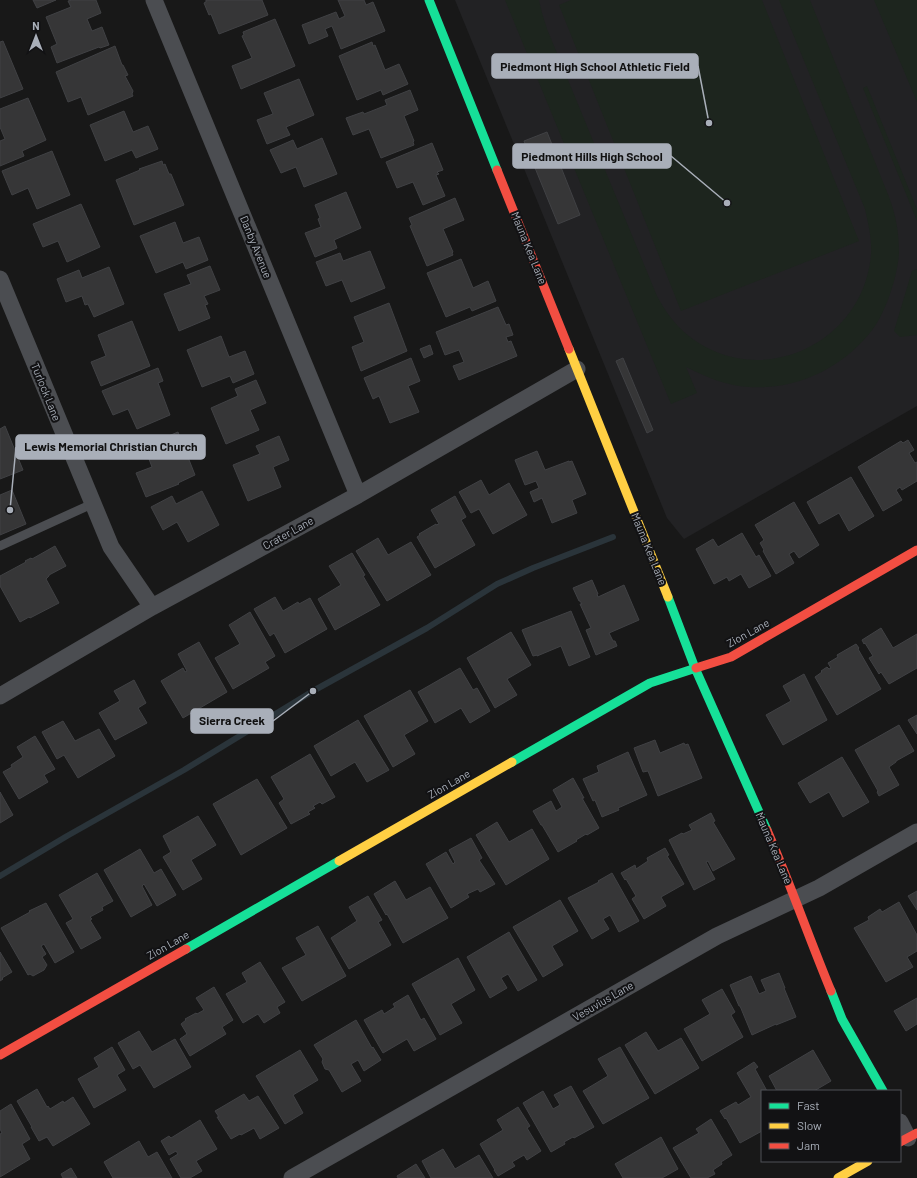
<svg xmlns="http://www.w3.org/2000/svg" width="917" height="1178" font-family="Barlow,sans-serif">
<rect width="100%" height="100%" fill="#181818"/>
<path fill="#222224" d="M455,0H917V406L684,539L667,518Z"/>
<path fill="#1d251e" d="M505,0H539L542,13L547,29L657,296C664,309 672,321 684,332C755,394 864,346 871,254C872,238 868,223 865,209L779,0H810L889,197C896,216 899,232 899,253C898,268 894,283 889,297C884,310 878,324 869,334C839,370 795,390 749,387C726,386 707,377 686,367L697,393L671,404Z
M571,0H762L859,241L681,311L559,5Z
M874,0H917V102Z
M867,86L917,209V221L863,88Z
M917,269V335L900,337L894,331L912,271Z"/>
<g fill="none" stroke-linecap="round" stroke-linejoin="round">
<path stroke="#2a343a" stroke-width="6" d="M0,876L67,836L184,770L313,691L427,628L497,584L533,568L613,537"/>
</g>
<path fill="#363637" stroke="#404144" d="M33,0H56L37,8Z
M72,0H96L101,13L87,19L92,31L102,27L109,45L100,48L99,47L57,63L51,47L57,44L46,17L71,7L68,1Z
M206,0H262L268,15L219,34L211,14L209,15L204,3L206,2Z
M338,0H364L366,5L373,2L385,31L341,49L332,26L325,29L328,36L309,44L302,25L336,12L339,19L345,16Z
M275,19L295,66L241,89L232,66L252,58L242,36L244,35L243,32Z
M3,41L23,89L0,98V42Z
M372,42L373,46L375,45L385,70L399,64L408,84L383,95L381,90L357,100L339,56Z
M115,46L122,65H123L128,75L125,76L133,91L132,94L133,96L88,115L81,97L68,102L56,72Z
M299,79L314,115L286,127L290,135L267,144L257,120L273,114L264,93Z
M410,90L418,110L404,116L414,141L413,142L414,145L381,158L369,129L353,135L346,118L363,112L364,114L387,105L385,100Z
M28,98L46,140L22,151L24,156L0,166V141L5,139L0,127V109Z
M124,111L133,132L148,126L158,149L136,158L132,150L105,161L90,125Z
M547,132L580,215L558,224L524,141Z
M322,138L337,174L304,187L296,167L281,173L270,150L293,140L297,149Z
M432,143L443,170L437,172L439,174L436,175L445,196L423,205L413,182L397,188L386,162Z
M52,151L70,195L37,209L28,188L12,195L2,171Z
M162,161L163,165L165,164L169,174H171L184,205L134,225L116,180L140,170L139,169Z
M346,192L361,228L334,240L337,248L315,257L305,233L321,227L318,219L320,218L315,205Z
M455,198L464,220L443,229L453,252L452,253L453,255L427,266L410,226L412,225L409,218Z
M81,204L100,247L67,262L58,241L43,247L33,224Z
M175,222L183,243L199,237L208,260L186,269L183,262L156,273L140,236Z
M370,251L385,288L351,302L342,280L326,286L316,262L340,253L343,261Z
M461,259L473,288L488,281L496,301L472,311L470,307L446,317L427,273Z
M210,266L220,290L204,296L208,304L205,305L210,318L179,331L164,294L191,284L187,275Z
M109,267L124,304L94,317L88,304L85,305L82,296L66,302L57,279L79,270L82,278Z
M389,303L407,351L361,371L352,347L364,342L354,317Z
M498,307L506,325L509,324L513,335L506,337L508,342L511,341L517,356L459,380L453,366L464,362L459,350L445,355L436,332Z
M132,321L150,366L101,386L91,362L106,356L98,335Z
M221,336L229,357L245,351L254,374L233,383L230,376L202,387L187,350Z
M430,345L433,354L424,358L420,349Z
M411,358L420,381L408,386L419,412L390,423L379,396L373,399L364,378Z
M623,358L653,430L647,433L616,361Z
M158,368L163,381L158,383L170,415L137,429L128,409L113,415L102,391Z
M256,380L266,403L250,410L259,430L226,444L211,408L238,396L235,389Z
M5,426L23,470L0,479V429Z
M178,432L195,475L178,483L179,484L146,497L136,473L152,467L149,459L152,458L147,445Z
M279,436L289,460L273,467L281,487L248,501L233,465L260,454L256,446Z
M908,440L914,450L909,453L915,463L917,462V481L902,490L900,487L896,490L902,500L883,511L858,467L901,441L903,443Z
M537,451L545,470L569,461V462L572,461L586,494L572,500L577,513L552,523L542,498L534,502L530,492L539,488L536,481L525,485L515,460Z
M851,477L874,516L849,531L839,513L819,524L807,502Z
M481,480L489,495L509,483L527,515L493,534L479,509L471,513L459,492Z
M12,490L26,524L0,535V495Z
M202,491L219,525L188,542L177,522L163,530L151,507L172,496L176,504Z
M455,496L466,517L461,520L475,545L435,568L417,537L420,535L419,534L436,524V525L439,524L431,510Z
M794,502L819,545L799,558L794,551L789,554L794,563L776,574L763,551L764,550L760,543L764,540L755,525Z
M742,533L756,557L759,555L771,576L749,588L741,574L729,581L727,577L714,584L696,549L713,539L718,547Z
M378,538L388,555L411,542L431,575L387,601L356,551Z
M55,546L66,566L49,575V576L46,579L59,603L30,618L29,617L20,622L0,586V576L26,562L25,561L31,558L32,559Z
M352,553L365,575L363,576L380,605L335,630L318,599L341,585L329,566Z
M592,580L598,594H597L598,597L624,585L639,620L609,633L613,641H615L617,646L596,655L586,630L591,628L580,604H582L580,601H579L573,588Z
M275,597L283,611L298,602L299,604L310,598L327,629L285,653L274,633L270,636L254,609Z
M571,611L590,657L569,666L561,646L537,656V655L533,656L522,630Z
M250,612L275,656L265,662L269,668L233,689L215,658L240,644L229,625Z
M881,628L893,648L917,634V668L889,684L881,672L879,674L869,658L873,656L865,643L864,644L862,640Z
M511,632L531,665L507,679L517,695L495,708L467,658Z
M199,642L227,692L183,718L161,681L183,668L185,672L187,671L178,654Z
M856,644L859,648L858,649L881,689L837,715L815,677L822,672L821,671L827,667L829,669L831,668L828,663L838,657L837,655Z
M460,668L473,690L477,688L490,711L470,723L461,708L435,723L418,692Z
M804,674L827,720L783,745L766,715L791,701L783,686Z
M134,680L146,703L138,708L147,723L115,740L99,713L120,701L114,691Z
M410,690L428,721L404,735L415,754L393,767L364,716Z
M917,715V734L908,720Z
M358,720L389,770L367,782L355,762L331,776L314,746Z
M63,721L75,741L99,729L115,756L78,778L64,755L57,759L42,732Z
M899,725L914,751L896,761V762L889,767L899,785L879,796L877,792L878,791L855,750Z
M35,736L55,769L44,775L48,782L19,799L3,772L12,767L11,765L23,757L17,747Z
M655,740L660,753L684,743L685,745L688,744L702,778L658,796L648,771L643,772L634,748Z
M628,752L647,795L618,808L619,810L602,817L595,800L593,801L583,779L599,772L597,766Z
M310,754L335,797L322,804L320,802L313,806L315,808L308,812L310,814L291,824L279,803L284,799L271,777Z
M842,757L869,802L843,817L829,792L810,803L798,783Z
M573,778L584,798H582L599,828L587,835L586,834L576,840L577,841L558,852L542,825H541L533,811L551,801L556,811L562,807L553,790Z
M257,779L287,828L241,855L213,804Z
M0,792L13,815L0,823Z
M711,813L715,821L713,822L735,859L713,871L708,861L706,862L715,879L694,890L669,840L682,833L683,834L692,830L689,825Z
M198,816L216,845L191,860L202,879L183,890L163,857L171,852L163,836Z
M497,822L509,842L532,829L549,859L506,885L476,835Z
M471,838L482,858L479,860L495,884L480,892L478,889L467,894L469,897L451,908L426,864L446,852L453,864L455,862L449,850Z
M665,848L669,855L667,856L684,884L661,897L666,906L644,919L632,899L636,896L626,879L625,880L621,873L635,865L636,869L648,861L647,858Z
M140,849L154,873L161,869L176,895L157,906L144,884L142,886L152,905L131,917L104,870Z
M97,873L113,901L102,907L103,910L90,917L92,919L90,920L101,938L81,949L66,923L73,919L59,895Z
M612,873L639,921L619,932L610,915L603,919L609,929L592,939L568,898L599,882L598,881Z
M395,881L406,900L430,887L448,918L403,943L387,914L386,915L374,894Z
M917,891V910L908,896Z
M368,896L382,920L378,922L391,945L349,969L331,938L357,921L349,907Z
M560,900L578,931L552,946L563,965L543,977L513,927Z
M899,902L917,935V951L907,957L913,967L886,982L854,928L869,920L868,917L880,909L882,912Z
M46,903L74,952L55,963L44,944L41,946L46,954L42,957L47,965L44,970L33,976L30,974L28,975L1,928L30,912L29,911Z
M318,926L346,976L302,1001L282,968L306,955L296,938Z
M509,932L537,980L518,991L508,974L501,978L507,988L490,998L467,957Z
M0,952L12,972L2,978L3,979L0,981Z
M458,958L475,990L451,1004L462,1023L440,1035L412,984Z
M260,962L285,1002L277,1007L280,1013L264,1023L258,1014L243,1023L226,994L247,982L242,973Z
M779,973L785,988H784L796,1017L776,1025V1024L752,1035L740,1006H739L730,985L751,976L759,994L766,991L761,980Z
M214,987L233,1020L222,1027L226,1034L190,1056L180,1039L187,1034L181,1024L186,1020L185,1019L196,1013L197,1014L204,1010L196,998Z
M722,989L735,1012L731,1015L743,1037L702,1061L684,1029L710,1014L702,1000Z
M408,995L421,1020L424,1018L436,1039L414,1051L407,1039L383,1053L364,1020L382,1010L384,1014L395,1007L393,1004Z
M917,998V1024L906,1031L894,1011Z
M356,1020L372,1048L373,1047L381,1060L364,1071L358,1060L351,1064L361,1081L342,1092L329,1070L325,1069L322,1062L323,1059L314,1045Z
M139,1031L152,1052L175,1039L191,1067L154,1088L140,1065L133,1069L118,1043Z
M646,1032L658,1051L681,1038L699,1068L655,1094L625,1045Z
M112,1047L125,1070L117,1075L126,1090L94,1108L78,1079L99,1067L94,1058Z
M620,1047L649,1098L603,1124L583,1091L608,1076L598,1059Z
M300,1050L318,1080L293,1095L303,1113L285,1124L256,1076Z
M813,1050L831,1081L814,1091H777L769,1076Z
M754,1062L758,1067L755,1069L767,1091H762V1131L740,1143L726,1118L725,1119L720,1111L736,1102L738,1105L751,1097L737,1073Z
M571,1086L594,1127L574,1138L573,1137L564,1142L565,1144L551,1152L523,1103L543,1091L553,1109L560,1105L554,1095Z
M37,1089L47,1107L48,1106L50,1109L63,1101L64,1103L73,1097L90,1124L53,1146L47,1137L39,1141L31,1127H32L17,1101Z
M244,1094L249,1101L258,1096L279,1128L260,1139L254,1128L241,1135L240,1134L231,1139L217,1117H219L215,1111Z
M11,1104L30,1139L22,1144L30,1159L0,1177V1134L2,1133L0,1129V1111Z
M518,1107L530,1126L527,1128L541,1151L527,1160L524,1155L512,1162L515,1166L498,1176L494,1170H495L480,1144L503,1130L497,1120Z
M711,1119L732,1155L721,1162L722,1164L713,1170L715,1174L707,1178H691L673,1148L699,1133L696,1129Z
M200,1120L217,1149L196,1161L202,1171L190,1178H181L170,1159L178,1154L176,1151L169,1155L161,1141L169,1136L171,1138Z
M661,1137L678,1169L662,1178H623L615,1164Z
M139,1141L148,1157L157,1152L172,1178H113L104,1162Z
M443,1149L455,1169L479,1155L493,1178H431L422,1161Z
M416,1164L425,1178H398L397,1176Z
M71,1168L77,1178H63L61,1174Z"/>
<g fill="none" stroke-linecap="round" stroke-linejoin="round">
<path stroke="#4b4d51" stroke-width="9" d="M0,546L92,504"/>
<path stroke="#4b4d51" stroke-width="17" d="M154,0L358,495
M0,279L111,547L152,607
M0,696L152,607L358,495L577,369
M900,1122L908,1138
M292,1178L717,936L819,888L917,832"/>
<path stroke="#16e098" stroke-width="9" d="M429,0L497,170
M668,597L695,668L767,830
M512,762L650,683L696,668
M186,949L339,861
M831,991L842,1019L883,1091"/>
<path stroke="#ffcf43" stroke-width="9" d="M569,349L668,597
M339,861L512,762
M838,1178L868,1161"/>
<path stroke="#f24e42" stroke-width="9" d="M497,170L569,349
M696,668L731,657L917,550
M767,830C790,883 809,938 831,991
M0,1055L186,949
M900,1142L917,1133"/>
</g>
<g text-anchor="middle" stroke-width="4" stroke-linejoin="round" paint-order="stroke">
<g font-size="11" fill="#a9afb9" stroke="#121214">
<text transform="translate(256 247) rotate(68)" y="4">Danby Avenue</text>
<text transform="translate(529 248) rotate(68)" y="4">Mauna Kea Lane</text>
<text transform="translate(46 392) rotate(68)" y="4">Turlock Lane</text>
<text transform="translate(288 533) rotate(-29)" y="4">Crater Lane</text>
<text transform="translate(649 549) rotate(68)" y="4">Mauna Kea Lane</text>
<text transform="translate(748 633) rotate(-29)" y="4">Zion Lane</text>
<text transform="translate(449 784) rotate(-30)" y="4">Zion Lane</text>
<text transform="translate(774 848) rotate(67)" y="4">Mauna Kea Lane</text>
<text transform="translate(168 945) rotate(-30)" y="4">Zion Lane</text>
<text transform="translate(603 1001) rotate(-30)" y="4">Vesuvius Lane</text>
</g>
</g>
<path fill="none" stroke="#a9afb9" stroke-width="1.5" d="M709 123L698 66M727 203L671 156M10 510L16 447M313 691L273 721"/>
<g fill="#a9afb9" stroke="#121214" stroke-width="1.5">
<circle cx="709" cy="123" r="4"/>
<circle cx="727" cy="203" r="4"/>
<circle cx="10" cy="510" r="4"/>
<circle cx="313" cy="691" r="4"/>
</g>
<g fill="#a9afb9" stroke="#a9afb9" stroke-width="1.5">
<rect x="492" y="54" width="206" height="24" rx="4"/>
<rect x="513" y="144" width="158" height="24" rx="4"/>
<rect x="16" y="435" width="189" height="24" rx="4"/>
<rect x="191" y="709" width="82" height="24" rx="4"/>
</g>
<g font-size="12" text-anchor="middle" font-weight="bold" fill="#111">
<text x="595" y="71">Piedmont High School Athletic Field</text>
<text x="592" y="161">Piedmont Hills High School</text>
<text x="111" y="451">Lewis Memorial Christian Church</text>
<text x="232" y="725">Sierra Creek</text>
</g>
<rect x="761" y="1090" width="140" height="72" fill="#121214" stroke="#4e5156"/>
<rect x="769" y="1103" width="20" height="6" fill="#16e098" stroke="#4e5156"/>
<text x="797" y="1110" font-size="12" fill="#a9afb9">Fast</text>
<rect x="769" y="1123" width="20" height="6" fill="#ffcf43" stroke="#4e5156"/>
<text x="797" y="1130" font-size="12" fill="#a9afb9">Slow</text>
<rect x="769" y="1143" width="20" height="6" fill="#f24e42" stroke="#4e5156"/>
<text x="797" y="1150" font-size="12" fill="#a9afb9">Jam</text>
<g transform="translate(36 36)" stroke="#121214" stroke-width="3" paint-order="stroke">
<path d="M0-3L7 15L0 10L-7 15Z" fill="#a9afb9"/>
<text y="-6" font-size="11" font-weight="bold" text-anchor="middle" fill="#a9afb9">N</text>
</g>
</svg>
